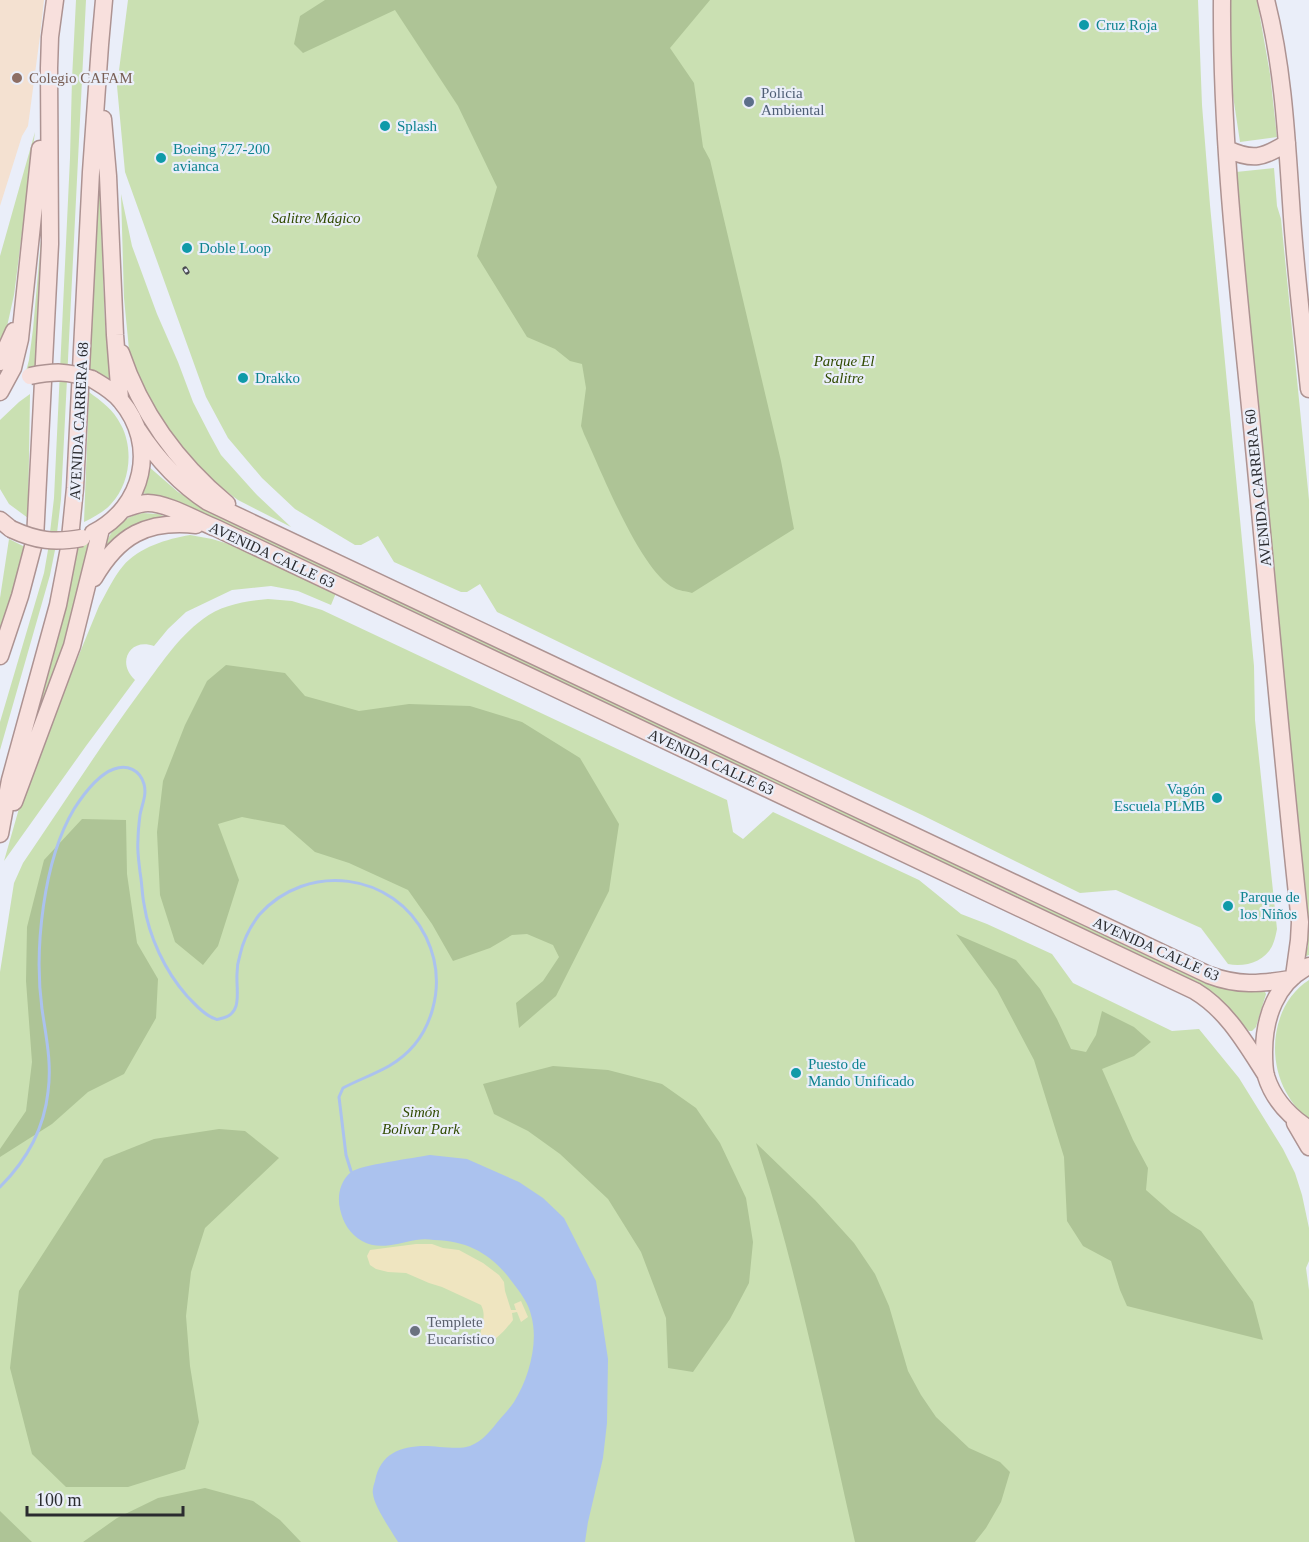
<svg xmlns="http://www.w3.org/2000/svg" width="1309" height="1542" font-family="'Times New Roman',serif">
<rect width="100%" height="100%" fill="#eaeef9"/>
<path fill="#f4e1d1" d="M0,0H44L40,36L28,126L22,136L0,206Z"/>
<path fill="#cae0b2" d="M76,0H86L61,499L55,550L50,575L0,750V722L44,573L48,550L54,498L70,158L72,79Z
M128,0H1198L1202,105L1210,205L1254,666L1255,720L1277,929C1276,934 1275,939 1273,944C1266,961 1245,968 1228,964L1201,928L1116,890L1080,893L922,815L676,699L497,612L480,584L467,592H461L394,562L378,536L361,545H355L295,509L262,478L228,438L206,397L125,172L117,86Z
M1229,0H1257L1270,74L1277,137L1240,142L1230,76Z
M35,132L14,295L6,331L0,346V256Z
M98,151L105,323L110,379L89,369Z
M1274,168L1277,206L1281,219L1309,500V955L1304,957L1308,946L1307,918L1294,792L1236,172Z
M121,194L132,246L157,314L178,362L193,402L210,435L221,455L257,495L291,527L238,500L213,482L195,464L155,413L130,360L124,298Z
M42,229L38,370L25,375L29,360L33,329Z
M89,392C101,401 114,410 121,425C134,449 130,484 111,504C104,512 94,517 84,522Z
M30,394L28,518L9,504L0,489V420L19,402Z
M148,466L178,492L200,505L1212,985L1226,989L1241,992L1264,990L1266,994L1256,1027L1252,1031H1249L1200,986L1101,937L989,883L830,813L647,727L541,672L324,569L164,497L141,493Z
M143,513L158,514L170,518L102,557C107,533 119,518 143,513Z
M190,535L212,539L232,545L336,593L331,605L298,591L271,586L232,590L186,612L168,629L154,646C130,637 116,663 135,680L86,746L4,861L26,784L99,606C107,592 113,578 123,566C139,547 167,539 190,535Z
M9,539L25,547L10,606L0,637V598Z
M90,542L85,570L58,668L31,732L76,548Z
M268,599L292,601L322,610L660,769L727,800L733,832L743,839L773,812L919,880L961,914L987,924L1052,954L1073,983L1172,1031L1199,1029L1239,1078L1283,1149L1295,1173L1302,1195L1309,1228V1261L1306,1268L1309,1290V1542H0V972L14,883L23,863C62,806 99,748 140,692C159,667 177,638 203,619C221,605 246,601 268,599Z
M1309,980V1120C1299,1112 1292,1103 1286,1092C1266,1056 1273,1003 1309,980Z"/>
<path fill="#aec496" d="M325,0H710L670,48L694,83L703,147L710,160L781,461L794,529L692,593C686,591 679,591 674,588C640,571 601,470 584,434L581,426L586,388L582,364L570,361L555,349L527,337L477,256L497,187L458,106L395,10L303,53L294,44L300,16Z
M226,665L285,673L305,696L359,711L409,704L470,706L522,722L580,758L619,824L609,891L556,996L519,1028L516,1003L543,981L559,957L553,945L527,934L512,935L490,948L453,961L432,924L408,890L349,863L315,852L284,825L242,817L218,824L239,880L218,946L203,965L175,942L160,895L157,832L163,781L185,725L207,681Z
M82,819L126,820L127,874L137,943L158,979L156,1018L124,1074L88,1092L52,1124L0,1157V1149L26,1111L32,1062L26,981L27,927L44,860Z
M956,934L1016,960L1040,989L1057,1019L1071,1049L1086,1052L1096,1035L1102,1011L1134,1027L1151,1042L1134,1056L1102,1069L1133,1140L1148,1168L1146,1190L1171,1212L1201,1231L1253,1302L1263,1340L1127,1306L1120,1290L1111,1261L1083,1246L1067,1221L1064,1157L1034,1060L997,990Z
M553,1066L608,1070L662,1084L696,1108L720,1143L746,1198L753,1242L749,1283L730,1319L693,1372L668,1368L666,1318L641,1252L608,1199L560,1154L528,1131L494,1114L483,1084Z
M219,1129L245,1131L279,1158L205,1228L191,1272L186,1316L190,1366L199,1422L185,1469L128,1487H66L32,1454L10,1368L19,1291L104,1159L154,1139Z
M756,1143L815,1200L854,1243L875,1274L889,1306L908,1371L921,1395L936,1417L969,1448L1000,1462L1010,1472L1001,1502L986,1528L975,1542H855C825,1409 798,1274 756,1143Z
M205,1488L253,1501L280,1520L301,1542H83L117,1518L158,1498Z
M0,1511L32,1542H0Z"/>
<path fill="#efe5c0" d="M416,1244H432L443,1248L459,1250L483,1263L499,1275L504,1282L505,1291L511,1310H516L514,1304L521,1301L528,1317L521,1322L517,1312L512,1313L513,1320C507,1328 499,1337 491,1342L480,1337C481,1325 487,1316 481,1305L442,1287L429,1283L406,1273L388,1272L376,1269L370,1265L367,1256L370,1250Z"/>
<path fill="#abc2ee" d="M430,1155L467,1159L519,1182L543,1198L564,1218L596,1281L608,1359L607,1423L603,1458L588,1522L585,1542H398C392,1532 374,1506 373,1494C372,1490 374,1484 375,1481C380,1454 400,1446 425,1446C437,1446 459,1450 470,1446C483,1441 491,1430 500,1419C505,1413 510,1408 514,1402C529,1378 539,1342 531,1315C529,1305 522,1295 516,1287C495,1257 472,1241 434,1240C428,1239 422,1239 416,1240C398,1243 379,1251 362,1241C350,1234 343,1223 340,1209C337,1196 340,1181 351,1172C360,1165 415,1158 430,1155Z"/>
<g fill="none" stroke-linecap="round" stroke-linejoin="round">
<path stroke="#abc2ee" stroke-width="3" d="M0,1187C26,1161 44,1129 48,1092C52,1063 46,1037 42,1009C34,950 43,861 74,809C83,795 97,775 114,769C127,764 140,770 144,784C147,795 142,804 140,815C139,823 138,832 138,840C137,851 139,862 140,872C142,883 142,894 144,904C149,937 165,971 187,996C195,1004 201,1012 211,1017C218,1020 215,1020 223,1018C243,1013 236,990 237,974C237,968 238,961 240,955C243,941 250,927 259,915C307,861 394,872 426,937C448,983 434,1040 389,1066C375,1074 358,1080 343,1088L339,1097L346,1155L351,1171"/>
<defs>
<path id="major" d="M1222,0C1221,143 1238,285 1252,427C1268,592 1282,757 1300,922L1299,940L1294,976
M1266,0C1284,70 1287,145 1292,217C1296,274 1303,332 1309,389
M103,119L108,176L115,335L120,399
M1227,149C1253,161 1263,158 1287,143
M121,353C141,413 179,464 227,504
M0,362L14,331
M92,379C102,385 113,391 121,401C158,445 144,507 93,533
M0,392L13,368L20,339L40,149
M138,430C157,459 179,483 208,502L1209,975C1238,986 1260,984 1290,979
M124,509C131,507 139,503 148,503C167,503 198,521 216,528L1195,991C1227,1010 1246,1044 1266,1075
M0,520L11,529
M94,578C119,535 147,520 196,525
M0,656L20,596L35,539L50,244L49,68L50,37L55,0
M14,802L72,646L101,529
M0,834L10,780L58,605L69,548L75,488L91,172L100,45L104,0
M1309,966C1276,982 1264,1018 1264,1052C1264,1060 1264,1069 1266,1076C1273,1099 1289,1116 1309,1129
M1295,1123L1309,1147"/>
</defs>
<use href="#major" stroke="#ad9392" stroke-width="19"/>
<use href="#major" stroke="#f8e0dd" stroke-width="16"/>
<defs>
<path id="rail" d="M185,269L187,272"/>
</defs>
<use href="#rail" stroke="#4a4b51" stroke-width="5"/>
<use href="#rail" stroke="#eaeef9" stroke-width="3" stroke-dasharray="9" stroke-linecap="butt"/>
<defs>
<path id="major-bridge" d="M30,376C55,371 67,371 92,379
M11,529C37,541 54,543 82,538"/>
</defs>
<use href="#major-bridge" stroke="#ad9392" stroke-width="19" stroke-linecap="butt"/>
<use href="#major-bridge" stroke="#f8e0dd" stroke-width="16"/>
</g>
<g fill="#0f9aa8" stroke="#eaeef9" stroke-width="2">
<circle cx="1084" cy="25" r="6"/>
<circle cx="385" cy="126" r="6"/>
<circle cx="161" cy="158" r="6"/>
<circle cx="187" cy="248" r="6"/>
<circle cx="243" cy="378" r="6"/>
<circle cx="1217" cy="798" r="6"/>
<circle cx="1228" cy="906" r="6"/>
<circle cx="796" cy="1073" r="6"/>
</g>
<circle fill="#8d6e63" stroke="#eaeef9" stroke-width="2" cx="17" cy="78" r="6"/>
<circle fill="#5c6f8a" stroke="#eaeef9" stroke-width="2" cx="749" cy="102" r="6"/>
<circle fill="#6b7280" stroke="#eaeef9" stroke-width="2" cx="415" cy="1331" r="6"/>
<g text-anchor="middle" stroke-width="4.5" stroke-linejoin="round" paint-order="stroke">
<g font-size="15" fill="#0d838f" stroke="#eaeef9" text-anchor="start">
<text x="1096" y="30">Cruz Roja</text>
<text x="397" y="131">Splash</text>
<text x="173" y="154">Boeing 727-200<tspan x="173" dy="17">avianca</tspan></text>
<text x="199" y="253">Doble Loop</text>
<text x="255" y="383">Drakko</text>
<text x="1205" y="794" text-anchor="end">Vagón<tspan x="1205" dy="17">Escuela PLMB</tspan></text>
<text x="1240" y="902">Parque de<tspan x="1240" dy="17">los Niños</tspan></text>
<text x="808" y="1069">Puesto de<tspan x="808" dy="17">Mando Unificado</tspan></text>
</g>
<g font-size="15" fill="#785e54" stroke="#eaeef9" text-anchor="start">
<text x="29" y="83">Colegio CAFAM</text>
</g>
<g font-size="15" fill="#4e5e75" stroke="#eaeef9" text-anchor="start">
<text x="761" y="98">Policia<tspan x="761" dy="17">Ambiental</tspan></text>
</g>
<g font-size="15" font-style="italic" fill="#314b02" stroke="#eaeef9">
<text x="316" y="223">Salitre Mágico</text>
<text x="844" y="366">Parque El<tspan x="844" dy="17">Salitre</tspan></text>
<text x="421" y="1117">Simón<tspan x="421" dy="17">Bolívar Park</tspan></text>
</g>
<g font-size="15" fill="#2a2b2f" stroke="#eaeef9">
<text transform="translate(79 421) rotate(-87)" y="5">AVENIDA CARRERA 68</text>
<text transform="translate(1258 488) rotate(-96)" y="5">AVENIDA CARRERA 60</text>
<text transform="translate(272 555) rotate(25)" y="5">AVENIDA CALLE 63</text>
<text transform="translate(711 762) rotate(25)" y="5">AVENIDA CALLE 63</text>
<text transform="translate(1156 949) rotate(24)" y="5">AVENIDA CALLE 63</text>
</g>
<g font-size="15" fill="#5b616d" stroke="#eaeef9" text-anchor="start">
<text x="427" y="1327">Templete<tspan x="427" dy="17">Eucarístico</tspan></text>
</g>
</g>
<path d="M27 1506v9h156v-9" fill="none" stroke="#2a2b2f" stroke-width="3"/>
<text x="36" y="1506" font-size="18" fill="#2a2b2f" stroke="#eaeef9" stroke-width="4.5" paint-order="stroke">100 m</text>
</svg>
